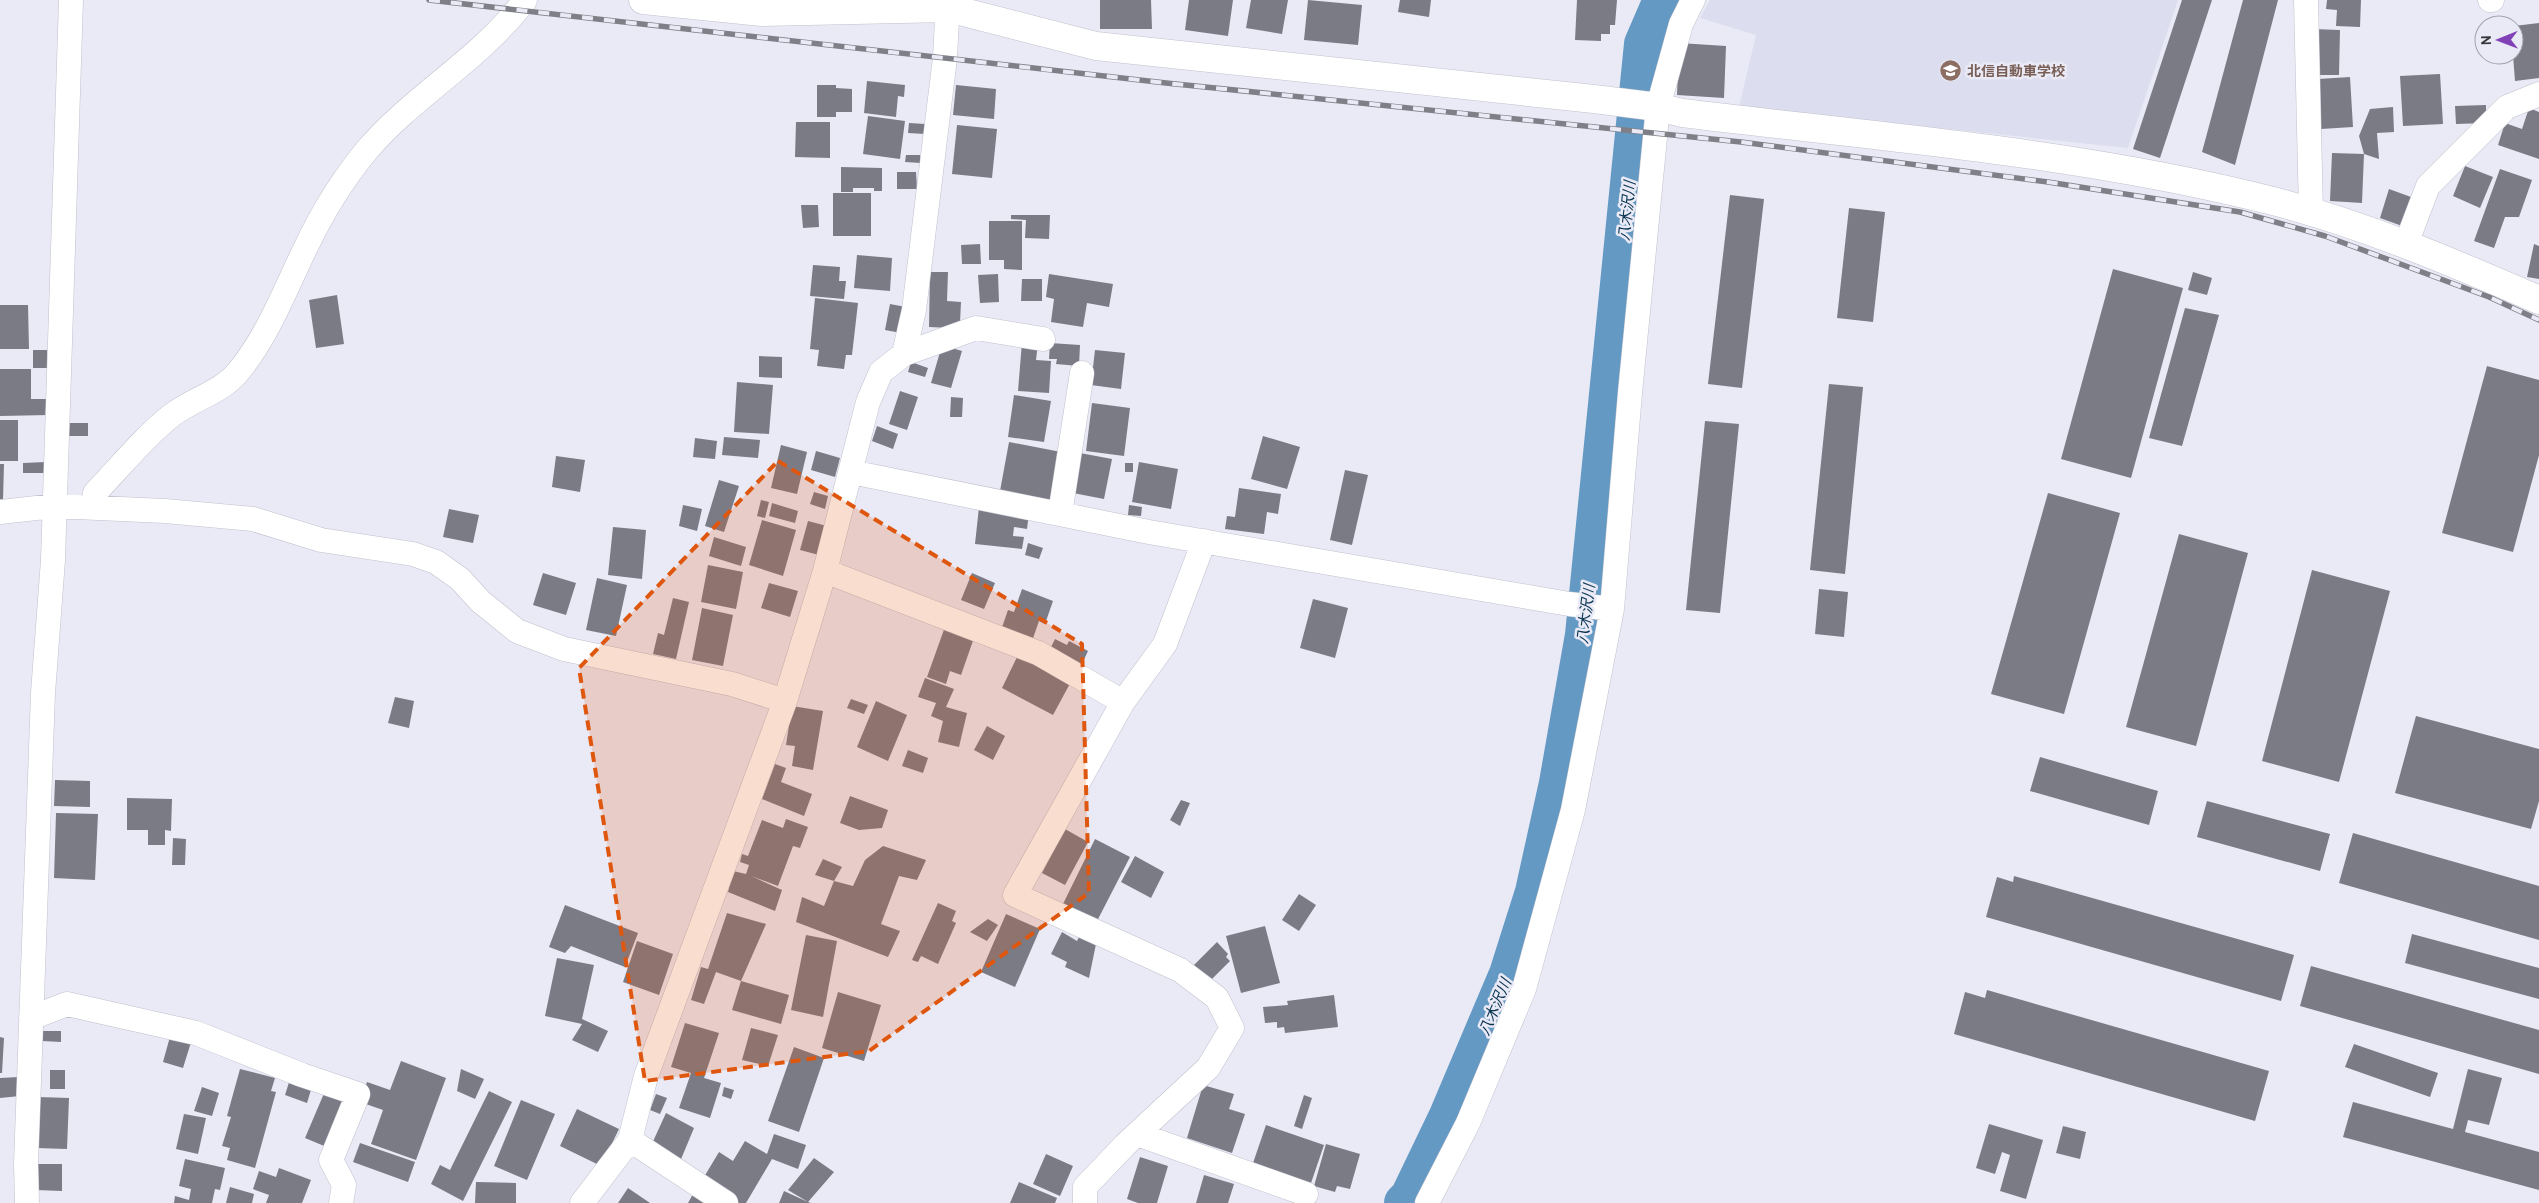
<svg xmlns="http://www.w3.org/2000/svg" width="2539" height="1203" font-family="Overpass,'Noto Sans JP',sans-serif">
<rect width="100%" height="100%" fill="#e9eaf6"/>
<path fill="#dcddef" d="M1710,0H2178L2128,148L1739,107L1756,35L1700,18Z"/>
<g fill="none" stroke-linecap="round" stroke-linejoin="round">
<path stroke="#6499c3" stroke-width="40" d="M1404,1203L1410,1197L1448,1118L1509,974L1535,892L1559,783L1585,635L1644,44L1663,0"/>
</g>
<path fill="#7b7b86" d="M1100,0H1151L1152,29H1100Z
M1189,0H1233L1228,36L1185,30Z
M1251,0H1288L1282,34L1246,28Z
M1308,0L1362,5L1358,45L1304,40Z
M1400,0H1431L1429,17L1398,12Z
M1577,0H1617L1615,25H1610V34H1601V41L1575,40Z
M2182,0H2212L2160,158L2133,149Z
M2243,0H2278L2235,165L2202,152Z
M2327,0H2361L2360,27L2336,26L2337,10L2326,9Z
M2539,23V78L2515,81L2513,55L2514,26Z
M2313,29L2340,30L2339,75H2313Z
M1679,43L1726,46L1724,98L1677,95Z
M2440,74L2443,124L2403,126L2400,76Z
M2350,77L2353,127L2321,129L2318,79Z
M867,81L905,85L904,97L898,96L896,117L864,113Z
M817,85H836V88L852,89V112H836V117H817Z
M956,85L996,89L994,119L953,115Z
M2486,105V123L2456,124L2455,106Z
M2393,107L2394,132L2377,133L2379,159L2364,154L2362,203L2330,201L2332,153L2364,154L2359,136L2370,109Z
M2529,108L2539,112V159L2498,145L2505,123L2522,129Z
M868,116L905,121L900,159L863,154Z
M796,122H830V158L795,157Z
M909,123L925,124V134L908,133Z
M957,125L997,129L992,178L952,174Z
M906,155H920L921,163L905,162Z
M2465,166L2493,177L2480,208L2453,196Z
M841,167L882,168V191H874V188H853V192H841Z
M2500,169L2532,180L2519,217H2505L2494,248L2474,241Z
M897,172H916L917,189H897Z
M2389,189L2411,197L2402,226L2380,218Z
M833,193H871V236H833Z
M1730,195L1764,199L1742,388L1708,384Z
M801,205H818L819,227L803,228Z
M1849,208L1885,212L1873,322L1837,318Z
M1011,215H1050L1049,239L1025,238L1026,220L1011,219Z
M989,221H1022V270L1004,269V260H989Z
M980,244L981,264H962L961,245Z
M2534,244L2539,246V279L2527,277Z
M857,255L892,258L890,291L854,288Z
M813,265L840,267L839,281H846L844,299L810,296Z
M2113,269L2183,288L2131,478L2061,459Z
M930,272H948L947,301L961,302L960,323L951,328L929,327Z
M2193,272L2212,278L2207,295L2188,290Z
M998,274L999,302L980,303L978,275Z
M1049,274L1113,284L1109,307L1087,303L1083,327L1051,322L1054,299L1046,297Z
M1022,279H1042V301H1021Z
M337,295L344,344L316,348L309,300Z
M815,298L858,303L852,355H846L844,369L817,366L819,350L810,349Z
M890,304L906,307L901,333L885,330Z
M0,305H28L29,349H0Z
M2185,308L2219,315L2182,446L2149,438Z
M1022,342L1038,343L1036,360L1051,361L1049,393L1018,391Z
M1050,343L1080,345L1079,366L1056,364L1057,359H1049Z
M942,345L962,351L951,388L931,383Z
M33,350H47V368H33Z
M1095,350L1125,353L1121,389L1091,385Z
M759,356L782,357V378L759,377Z
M911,362L928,368L925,377L908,372Z
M2487,366L2539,380V455L2513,552L2442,533Z
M0,369H31V399H48L49,415L0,416Z
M737,382L773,385L769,434L734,432Z
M1829,384L1863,387L1845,574L1810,570Z
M900,391L918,397L907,430L889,424Z
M1014,395L1051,401L1044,442L1008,437Z
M951,397L963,398L962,417H950Z
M1092,403L1130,408L1124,456L1086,451Z
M0,420H18V461H0Z
M1705,421L1739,424L1720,613L1686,610Z
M64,423H88V436H64Z
M877,426L898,434L893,449L872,441Z
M1263,436L1300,447L1287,489L1251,479Z
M724,437L760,440L758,458L722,455Z
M695,438L717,441L715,459L693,457Z
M1009,442L1061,452L1052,501L1000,491Z
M781,445L807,452L797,494L771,488Z
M816,451L840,458L835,477L811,470Z
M1080,453L1112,459L1104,499L1073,493Z
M556,456L585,460L580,492L552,487Z
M46,462V473H23V463Z
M1139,462L1178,469L1171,509L1132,502Z
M1125,463H1133V472H1125Z
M0,464H4L3,500L0,499Z
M1345,470L1368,475L1352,545L1330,540Z
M719,480L739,486L724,532L705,526Z
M1239,488L1281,494L1278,514L1267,512L1264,534L1225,529L1227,516L1235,517Z
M814,492L828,496L825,509L810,504Z
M2048,493L2120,513L2064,714L1991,694Z
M761,500L769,502L765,518L757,516Z
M772,503L798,511L795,523L769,516Z
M683,505L702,509L697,531L679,526Z
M1129,505L1142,507L1141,516L1128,515Z
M979,507L1029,513L1027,529L1014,527L1013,536L1024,537L1022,549L975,544Z
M449,509L479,515L473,543L443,537Z
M762,520L796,530L783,576L749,565Z
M808,521L827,526L819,555L800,550Z
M613,527L646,530L642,579L608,575Z
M2179,534L2248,553L2196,746L2126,727Z
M714,537L746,547L741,566L709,556Z
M1028,543L1043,548L1039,559L1025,555Z
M708,565L743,572L736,609L701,602Z
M2312,570L2390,591L2339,782L2262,761Z
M543,573L576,583L566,615L533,605Z
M972,573L995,583L984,609L961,600Z
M597,578L627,585L616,636L586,630Z
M769,583L798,591L790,617L761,608Z
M1022,589L1053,601L1045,624L1039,621L1031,644L1000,633L1008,610L1014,612Z
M1819,589L1848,592L1844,637L1815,634Z
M673,598L689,602L676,659L653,654L658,633L664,635Z
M1313,599L1348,608L1335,658L1300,648Z
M702,608L733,615L723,666L692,660Z
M946,624L975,635L961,675L950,671L946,684L927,677Z
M1055,639L1067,645L1069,641L1088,651L1081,666L1050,649Z
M1020,651L1073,678L1053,715L1002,688Z
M925,678L954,689L946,707L967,713L959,747L938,742L943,721L931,716L936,703L918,697Z
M395,697L414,701L409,728L388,723Z
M851,699L868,705L864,714L847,708Z
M876,701L907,715L888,761L857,747Z
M792,706L823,711L813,770L792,766L795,746L786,745Z
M2416,716L2539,749V801L2531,829L2395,793Z
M987,726L1005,736L993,760L974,750Z
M908,750L928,758L923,773L902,766Z
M2040,757L2158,791L2149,825L2030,791Z
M775,764L786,768L781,782L812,794L804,816L762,799Z
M55,780L90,781V807L54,806Z
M850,796L888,810L882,828L859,830L840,823Z
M127,798L172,799L171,831L165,830V845H148V830H127Z
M1181,800L1190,803L1180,826L1170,820Z
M2207,801L2330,834L2320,871L2197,837Z
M56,813L98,814L95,880L54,878Z
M786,819L808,827L800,848L793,846L778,886L751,876L782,890L775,911L728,892L733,871L746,874L749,865L740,862L742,854L748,856L762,820L783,828Z
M1065,829L1088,842L1065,885L1042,873Z
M2353,833L2539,886V940L2339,883Z
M173,838L186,839L185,865H172Z
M1095,839L1130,857L1096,923L1062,906Z
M883,846L926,860L917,880L899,876L881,924L900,931L888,957L796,922L802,897L824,906L834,881L853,886L865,860Z
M1135,856L1164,872L1151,898L1121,882Z
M823,859L842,867L834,881L815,875Z
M2014,876L2294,955L2281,1001L1986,917L1997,877L2013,882Z
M1299,894L1316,905L1299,931L1282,920Z
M938,903L956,911L952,921L956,923L938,964L921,956L918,962L912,960Z
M565,905L638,933L625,967L571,946L565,953L549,947Z
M727,913L766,924L741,981L716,972L704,1004L691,1000L701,967L708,969Z
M1006,914L1040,929L1015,987L981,972Z
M988,919L998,925L987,941L970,932Z
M1265,926L1280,983L1241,993L1226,936Z
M1062,932L1077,941L1079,937L1096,944L1089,978L1065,967L1067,962L1051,954Z
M2412,934L2539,968V999L2405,963Z
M806,935L837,941L823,1017L791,1010Z
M637,941L673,954L659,995L623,982Z
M1217,942L1228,954L1226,957L1230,961L1208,983L1193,966Z
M557,958L594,965L582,1019L608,1031L598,1052L572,1040L582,1024L545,1016Z
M2311,966L2539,1030V1074L2300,1006Z
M741,981L789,995L781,1024L732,1010Z
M1987,990L2269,1071L2255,1121L1954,1034L1965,992L1985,998Z
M838,992L881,1005L864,1061L822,1048Z
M1334,995L1338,1027L1285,1033L1284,1027L1277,1028V1022L1265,1023L1263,1007L1288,1005L1287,1001Z
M685,1023L719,1033L704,1078L721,1083L710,1118L679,1108L691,1073L671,1067Z
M751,1028L778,1035L768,1066L742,1060Z
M42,1031H61V1042L42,1041Z
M171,1033L192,1039L183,1068L163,1062Z
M0,1037L4,1038L2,1073H0Z
M2354,1044L2438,1073L2430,1097L2345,1067Z
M794,1047L824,1058L799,1132L768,1121Z
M401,1061L446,1078L416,1160L371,1144L383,1110L360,1102L367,1082L390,1090Z
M240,1069L275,1078L271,1091L276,1092L255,1168L227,1160L230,1148L222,1146L231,1117L227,1116Z
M461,1069L484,1079L475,1099L457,1091Z
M2468,1069L2502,1078L2489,1125L2468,1120L2465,1132L2539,1152V1190L2343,1137L2353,1102L2453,1129Z
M50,1070H65V1089H50Z
M291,1076L313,1083L307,1103L285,1095Z
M19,1077L20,1096L0,1098V1078Z
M1203,1085L1234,1094L1229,1109L1245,1114L1232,1153L1187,1138Z
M202,1087L219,1093L212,1116L194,1111Z
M724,1087L734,1090L731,1099L722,1096Z
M325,1091L360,1105L341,1153L305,1138Z
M489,1091L512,1102L463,1201L431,1184L440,1165L450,1170Z
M656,1094L667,1098L660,1114L650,1110Z
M1304,1095L1312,1098L1302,1129L1294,1126Z
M38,1097L69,1098L67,1149L36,1148Z
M521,1100L555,1114L527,1180L494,1166Z
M577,1109L619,1129L601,1166L560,1146Z
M666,1113L694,1128L679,1164L650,1148Z
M184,1114L206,1118L198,1154L176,1149Z
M1989,1124L2043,1140L2026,1199L2000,1191L2010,1155L2002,1152L1995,1174L1976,1168Z
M1266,1125L1324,1145L1310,1186L1252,1166Z
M2063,1126L2086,1132L2080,1159L2056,1153Z
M774,1134L806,1145L798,1169L772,1159L746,1203H726L698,1187L719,1152L733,1161L745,1141L767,1154Z
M360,1143L415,1162L408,1182L353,1162Z
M1326,1144L1360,1154L1350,1189L1337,1186L1335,1192L1314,1186Z
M1046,1154L1073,1166L1060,1196L1033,1184Z
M1140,1157L1168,1166L1157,1203H1138L1127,1199Z
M814,1158L834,1172L808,1202L811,1203H779L784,1191L808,1202L788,1190Z
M185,1159L225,1168L220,1190L215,1189L212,1203H174L175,1196L189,1200L191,1189L179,1186Z
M36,1164H62V1191L36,1190Z
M279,1168L311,1180L302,1203H266L269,1195L253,1189L259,1171L276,1177Z
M1204,1175L1234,1184L1228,1203H1196Z
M476,1182L516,1183V1203H475Z
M1019,1182L1057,1198L1055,1203H1010Z
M230,1187L254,1194L252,1203H226Z
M628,1188L650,1203H618Z
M693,1194L709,1203H688Z"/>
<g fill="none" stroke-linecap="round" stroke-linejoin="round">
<defs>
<path id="minor" d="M2306,0L2311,213
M2490,0H2492
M2406,244L2428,186L2507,107L2539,94
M904,354L976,328L1043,339
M851,472L1149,532L1569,604L1612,609
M95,508V493C120,467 144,437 172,415C193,399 222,392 238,372C268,336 285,290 305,249C321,215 343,179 367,150C415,94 480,60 525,0
M0,512L54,506L165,511L253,519L321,540L413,554L436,562L460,579L480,601L517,631L564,649L732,684L785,701
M1060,514L1082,373
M825,571L1038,653L1123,702
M31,1018L67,1004L196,1033L302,1075L358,1094L331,1160L344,1185L341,1203
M1137,1134L1306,1194
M630,1140L726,1203
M27,1203L26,1164L43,693L53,560L71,0
M582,1203L630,1140L646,1076L785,701L825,571L868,402L881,372L904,354L914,310L945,58L948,0
M1085,1203V1187L1125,1145L1208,1068L1232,1028L1217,998L1180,970L1015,895L1123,702L1165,644L1204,541
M1427,1203L1468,1123L1524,989L1573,810L1612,609L1630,393L1658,107L1681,24L1693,0"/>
<path id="tertiary" d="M643,0L762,12L948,8L1096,46L1594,99L1658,107L1682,113C1879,137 2080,152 2273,201C2365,225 2452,262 2539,300"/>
</defs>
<use href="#minor" stroke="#c0c1cd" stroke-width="25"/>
<use href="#tertiary" stroke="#c0c1cd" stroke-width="29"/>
<use href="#minor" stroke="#fff" stroke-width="24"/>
<use href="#tertiary" stroke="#fff" stroke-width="28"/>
<defs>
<path id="rail" d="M429,0L1166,83L1741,142L2048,182L2240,212L2325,236L2489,297L2539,320"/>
</defs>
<use href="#rail" stroke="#7f7f87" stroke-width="5.5"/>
<use href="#rail" stroke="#e9eaf6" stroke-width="4" stroke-dasharray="11" stroke-linecap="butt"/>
</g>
<path fill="#df570e" fill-opacity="0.2" stroke="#df570e" stroke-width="4" stroke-dasharray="10 6" stroke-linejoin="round" d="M778,461L1082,644L1089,893L869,1051L645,1081L579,668Z"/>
<defs>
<symbol id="school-disc" viewBox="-11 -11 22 22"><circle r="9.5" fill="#8d6e63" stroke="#e9eaf6"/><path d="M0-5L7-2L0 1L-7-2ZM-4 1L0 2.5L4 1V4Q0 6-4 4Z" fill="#fff"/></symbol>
</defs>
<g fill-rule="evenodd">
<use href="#school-disc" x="1938" y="58" width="25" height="25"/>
</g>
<g text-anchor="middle" stroke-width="5" stroke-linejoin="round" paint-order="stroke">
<g font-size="14" font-weight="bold" fill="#785e54" stroke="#e9eaf6" text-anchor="start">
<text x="1967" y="76">北信自動車学校</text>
</g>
<g font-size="15" font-style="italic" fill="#093451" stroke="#e9eaf6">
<text transform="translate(1627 211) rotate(-84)" y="5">八木沢川</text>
<text transform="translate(1586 614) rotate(-83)" y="5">八木沢川</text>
<text transform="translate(1495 1007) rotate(-67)" y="5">八木沢川</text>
</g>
</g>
<g transform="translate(2499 40) rotate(269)"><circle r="24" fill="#e9eaf6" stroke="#a1a2ab"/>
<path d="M0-4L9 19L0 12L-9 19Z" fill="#8140b5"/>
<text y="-8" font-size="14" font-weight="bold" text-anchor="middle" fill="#36363b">N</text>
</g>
</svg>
